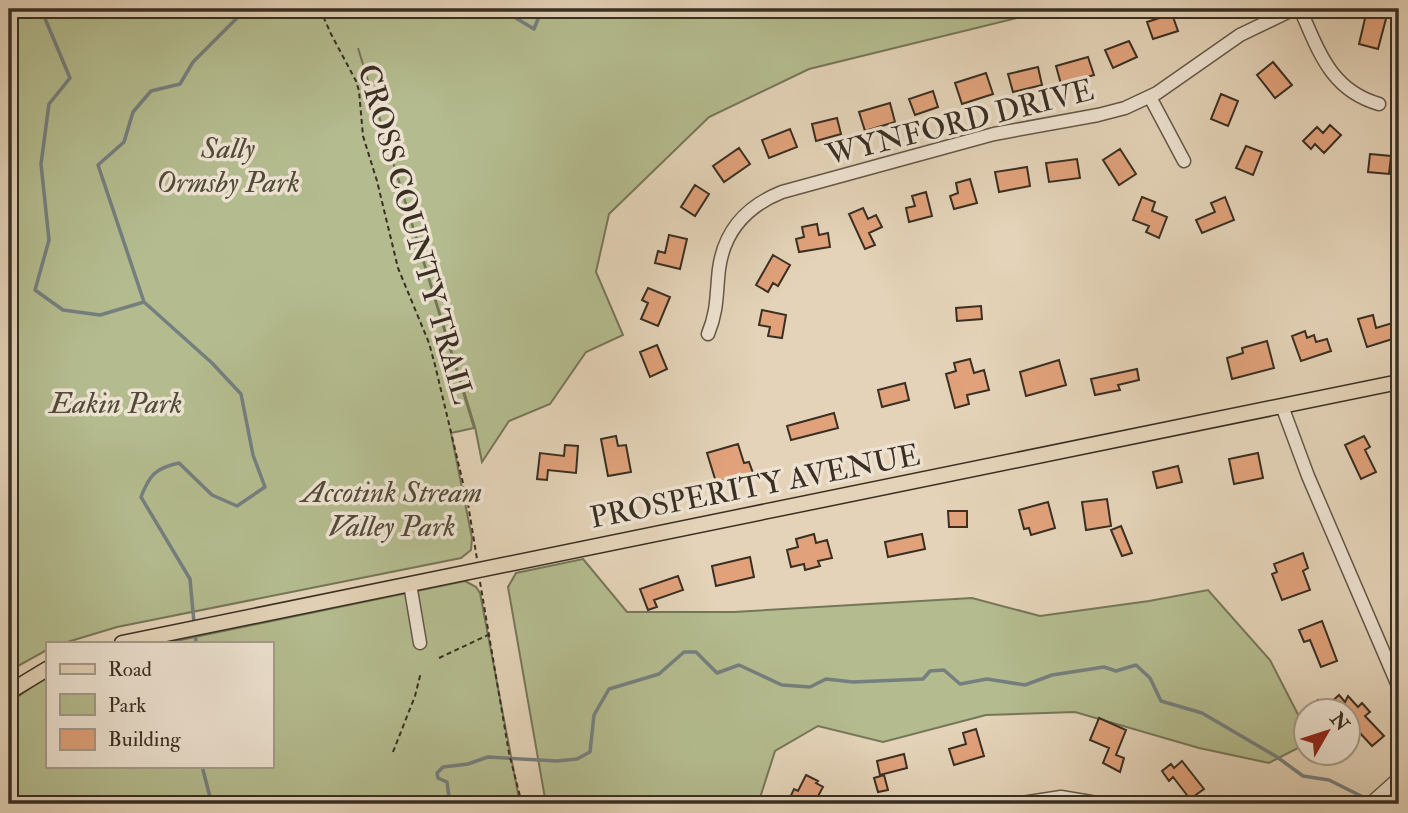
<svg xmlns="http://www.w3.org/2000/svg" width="1408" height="813" font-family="'IM FELL Double Pica',serif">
<rect width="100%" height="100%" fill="#e4d3b8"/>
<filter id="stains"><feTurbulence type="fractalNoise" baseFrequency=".00286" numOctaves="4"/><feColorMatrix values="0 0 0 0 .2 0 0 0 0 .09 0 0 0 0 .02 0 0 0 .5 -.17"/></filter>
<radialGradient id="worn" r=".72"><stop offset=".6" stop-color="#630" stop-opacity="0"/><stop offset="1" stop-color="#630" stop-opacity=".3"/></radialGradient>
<path fill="#b4bc8f" stroke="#767659" stroke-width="2" d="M9,9H557L566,15L587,9H1054L809,69L709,117L609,214L596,272L623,335L586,352L550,404L509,421L482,462L475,427L358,48L474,428L451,433L472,538L471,550L461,558L117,627L64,643H47V650L9,671Z
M583,559L627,612H734L972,598L1040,616L1149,601L1208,590L1270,660L1306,730V744L1269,763L1199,748L1075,712L986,715L883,742L818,726L775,751L758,804H546L508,587L516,573Z
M465,581L476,587L480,593L520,804H9V703L46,677L47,766H271V643H166Z"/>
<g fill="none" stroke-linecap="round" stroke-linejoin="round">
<path stroke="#757f7f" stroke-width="3.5" d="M41,9L70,78L49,104L41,164L49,240L35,290L63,310L100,315L144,302L212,363L241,394L253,455L265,487L237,506L212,495L179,463C155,468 149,476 141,497L190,579L194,623
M501,9L534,29L542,9
M144,302L98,165L124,142L133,112L151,91L180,84L193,62L246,9
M195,631L196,643
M202,766L211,801L214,804
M450,804L447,782L438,778L437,773L443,767L468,764L488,757L557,761L577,759L590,752L594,715L609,689L659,674L684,652H696L717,673L739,665L782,685L810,687L826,679L853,682L923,679L930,671L944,670L960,684L987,679L1025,685L1052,675L1104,667L1116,671L1136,665L1150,678L1161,701L1202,713L1277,757L1303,776L1329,780L1369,800"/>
</g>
<path fill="#e1a27b" stroke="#392f23" stroke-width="2" d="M1367,10L1387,15L1378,49L1359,44Z
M1172,14L1178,31L1153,39L1147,22Z
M1129,41L1137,57L1113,68L1105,50Z
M1088,57L1094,75L1061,84L1056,66Z
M1273,62L1292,85L1275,98L1257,75Z
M1038,67L1042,85L1013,92L1008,74Z
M986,73L993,94L962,104L955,83Z
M933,91L938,107L915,115L909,99Z
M1221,94L1238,101L1228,126L1211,119Z
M890,103L895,122L865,131L859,112Z
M837,118L841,134L816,141L812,124Z
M1330,125L1341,135L1324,153L1315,144L1311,149L1303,141L1317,127L1323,133Z
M790,129L797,147L769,158L762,140Z
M1246,146L1262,152L1253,175L1236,168Z
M739,148L750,164L724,182L713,166Z
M1120,149L1136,174L1119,185L1103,160Z
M1370,154L1391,156L1389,174L1368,172Z
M1077,159L1080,178L1049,182L1046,163Z
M1027,167L1030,186L999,192L995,172Z
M970,179L977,203L954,209L950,196L958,193L956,183Z
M695,185L709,194L695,216L681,207Z
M926,192L932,216L909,222L906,208L915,206L912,196Z
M1142,197L1155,202L1152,211L1167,217L1159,238L1146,232L1149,226L1133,220Z
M1225,197L1234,220L1202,233L1196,220L1215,212L1211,203Z
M863,208L868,219L876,215L882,227L869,233L875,245L865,249L849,214Z
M817,224L819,235L828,233L830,247L799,252L796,239L804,237L802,227Z
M669,235L687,239L680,269L655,263L658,251L665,253Z
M773,255L790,265L778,286L773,283L768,292L756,285Z
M648,288L670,297L658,326L641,319L648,303L642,300Z
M981,306L982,319L957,321L956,308Z
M762,310L786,315L782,338L768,336L770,327L759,325Z
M1373,315L1376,328L1399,321V337L1367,347L1358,319Z
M1305,331L1307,338L1314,335L1316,342L1327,339L1331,351L1301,361L1292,336Z
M1267,341L1274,368L1232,379L1227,358L1243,353L1242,348Z
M657,345L667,369L650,377L640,352Z
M970,359L974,373L984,370L989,390L967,395L969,404L955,408L946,374L956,371L954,363Z
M1059,360L1066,385L1026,396L1020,372Z
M1137,369L1139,380L1118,385L1120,390L1095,395L1091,379Z
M905,383L909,400L882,407L878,390Z
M834,413L838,428L791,440L787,426Z
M616,436L618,446L626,445L631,472L608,476L601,439Z
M1364,436L1370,447L1365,450L1376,472L1361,479L1345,445Z
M738,444L744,463L749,462L753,473L716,482L707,453Z
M565,445L578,446L576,473L548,470L547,480L537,479L540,453L564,456Z
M1258,453L1263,478L1234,484L1229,459Z
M1178,466L1182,482L1157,488L1153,472Z
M1107,499L1111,526L1086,530L1082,502Z
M1048,502L1055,528L1031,535L1029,528L1024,529L1019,510Z
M948,511H967V527H949Z
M1121,526L1132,553L1122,556L1111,530Z
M814,534L816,543L827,540L832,558L818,561L820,566L805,570L804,564L791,567L787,550L798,547L796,539Z
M922,534L925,549L888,557L885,542Z
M1303,553L1308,568L1303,571L1310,590L1282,600L1272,574L1277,572L1274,564Z
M750,557L754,577L716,586L712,566Z
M678,576L683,590L654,600L657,607L648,610L640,589Z
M1322,621L1337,661L1321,667L1310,640L1304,642L1299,630Z
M1339,695L1345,702L1348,696L1358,707L1362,703L1370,712L1365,716L1384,736L1372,746L1348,720V711H1316L1311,706L1318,700L1325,708Z
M1099,718L1126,730L1116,755L1124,758L1120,772L1103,763L1109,748L1090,740Z
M976,729L984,756L954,765L949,749L966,744L963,733Z
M904,754L907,768L880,775L877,761Z
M1182,761L1204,789L1190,799L1173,777L1169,781L1162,771L1171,764L1174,768Z
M806,775L818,781L816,783L823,787L816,800L808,797L805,804H787L794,789L798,791Z
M884,775L888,790L878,792L874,778Z"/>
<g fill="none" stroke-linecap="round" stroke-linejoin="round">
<defs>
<path id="minor" d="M1300,9C1319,51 1330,90 1379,104
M1150,97L1184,161
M708,334C718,310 716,294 719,269C724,231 747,206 782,192L994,134L1098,115L1125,108L1157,93L1240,35L1294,9
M1282,406L1308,476L1399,688
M410,584L420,643
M1015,804L1061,797L1103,804
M1370,804L1399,778"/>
<path id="major" d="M122,643L1399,382
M9,692L47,669"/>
</defs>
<use href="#minor" stroke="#645848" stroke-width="15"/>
<use href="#major" stroke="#392f23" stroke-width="17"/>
<path stroke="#392f23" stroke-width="2" stroke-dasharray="5 3.5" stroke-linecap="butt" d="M320,9L331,34L356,81L359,91L363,136L377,181L398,268L429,343L435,365L468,504L477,559
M480,582L509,753L522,804
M439,658L488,635
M393,752L415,696L421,672"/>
<use href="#minor" stroke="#ede2d1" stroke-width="12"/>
<use href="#major" stroke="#e4d3b8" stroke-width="14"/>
</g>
<g text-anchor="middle" stroke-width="7" stroke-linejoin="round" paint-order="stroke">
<g font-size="30" fill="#392f23" stroke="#ede2d1">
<text transform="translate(960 122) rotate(-14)" y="10">WYNFORD DRIVE</text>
<text transform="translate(416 234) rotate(74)" y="10">CROSS COUNTY TRAIL</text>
<text transform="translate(755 486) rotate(-11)" y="10">PROSPERITY AVENUE</text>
</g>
<g font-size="30" font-style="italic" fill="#524b39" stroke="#ede2d1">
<text x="228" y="158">Sally<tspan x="228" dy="34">Ormsby Park</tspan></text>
<text x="116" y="413">Eakin Park</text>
<text x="392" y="502">Accotink Stream<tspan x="392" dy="34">Valley Park</tspan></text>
</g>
</g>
<rect width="1408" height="813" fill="none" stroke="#e4d3b8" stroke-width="35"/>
<rect x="10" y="10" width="1387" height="792" fill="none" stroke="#392f23" stroke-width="3.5"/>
<rect x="18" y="18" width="1373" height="778" fill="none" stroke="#392f23" stroke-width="2"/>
<rect x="46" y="642" width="228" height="126" fill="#ede2d1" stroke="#a59a8b" stroke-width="2"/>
<rect x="60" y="664" width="35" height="10" fill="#e4d3b8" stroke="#a59a8b" stroke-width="2"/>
<text x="108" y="676" font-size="21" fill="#392f23">Road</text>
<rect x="60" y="694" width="35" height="21" fill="#b4bc8f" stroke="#a59a8b" stroke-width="2"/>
<text x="108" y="712" font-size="21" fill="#392f23">Park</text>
<rect x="60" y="729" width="35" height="21" fill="#e1a27b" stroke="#a59a8b" stroke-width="2"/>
<text x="108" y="746" font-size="21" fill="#392f23">Building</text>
<g transform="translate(1327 732) rotate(51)"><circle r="33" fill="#ede2d1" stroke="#a59a8b" stroke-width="2"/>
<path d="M0-5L12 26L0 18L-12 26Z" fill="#8f2418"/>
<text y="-10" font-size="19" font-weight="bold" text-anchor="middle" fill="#392f23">N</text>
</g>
<rect width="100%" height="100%" filter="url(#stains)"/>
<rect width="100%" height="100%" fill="url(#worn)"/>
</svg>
